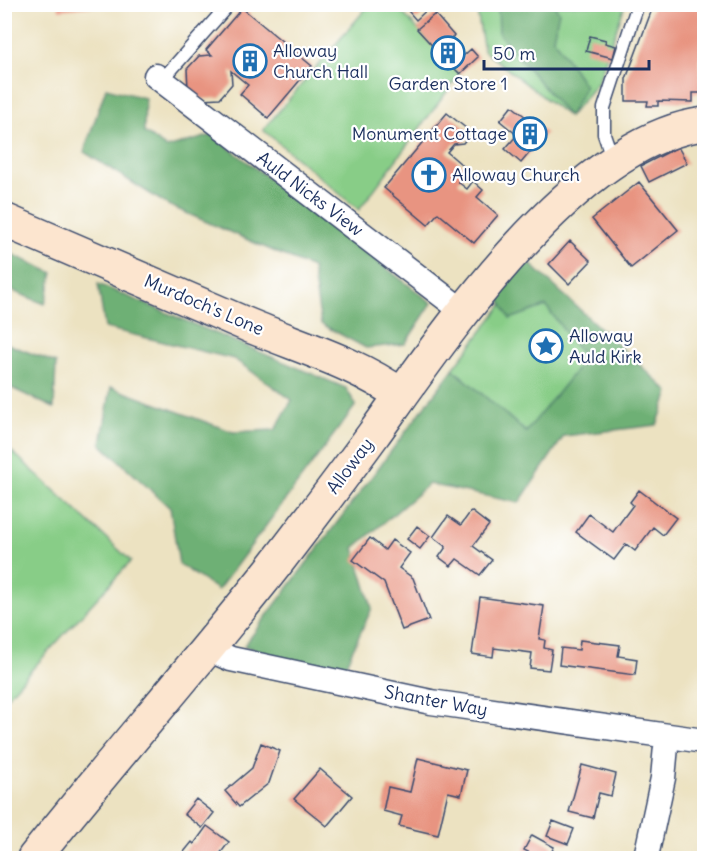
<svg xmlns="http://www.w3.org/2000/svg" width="709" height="863" font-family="Delius,sans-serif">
<rect width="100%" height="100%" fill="#fff"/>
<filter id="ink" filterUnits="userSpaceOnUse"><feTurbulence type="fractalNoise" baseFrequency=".0167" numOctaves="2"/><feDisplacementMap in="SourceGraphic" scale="12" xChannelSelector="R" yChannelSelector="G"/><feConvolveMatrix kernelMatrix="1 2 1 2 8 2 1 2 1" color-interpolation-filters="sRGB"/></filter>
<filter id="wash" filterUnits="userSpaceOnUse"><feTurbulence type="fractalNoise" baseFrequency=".008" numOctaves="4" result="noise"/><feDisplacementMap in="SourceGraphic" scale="24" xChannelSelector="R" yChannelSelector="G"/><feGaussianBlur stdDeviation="1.35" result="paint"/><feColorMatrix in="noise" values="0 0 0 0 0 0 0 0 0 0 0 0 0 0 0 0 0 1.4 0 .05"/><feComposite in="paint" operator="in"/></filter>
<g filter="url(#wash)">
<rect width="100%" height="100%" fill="#ece2c1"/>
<path fill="#88cd87" stroke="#527e72" stroke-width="1.5" d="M369,5H395L460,74L359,210L263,130Z
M476,5H625L598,82L569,117L484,51Z
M522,279L602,347L526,432L453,369Z
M5,445L131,561L5,699H4Z"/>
<path fill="#6eb074" stroke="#447069" stroke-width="1.5" d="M498,5H554L559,12L553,38L585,86L569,117L499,34Z
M106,88L145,98L144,132L167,148L212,135L432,303L405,344L366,348L321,324L312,268L168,205L84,152Z
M5,251L53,273L45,304L5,288Z
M525,259L669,392L657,425L564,436L519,503L429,484L354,548L372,608L340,677L244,646L453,369L526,432L585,359L546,306L510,319L499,298Z
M98,284L346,388L356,405L218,590L179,564L170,508L101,444L111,387L233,432L275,430L292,400L234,359L105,328Z
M5,343L56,363L54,408L5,385Z"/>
<g id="blocks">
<path fill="#e89481" d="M58,4H99V6L59,10Z
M402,4H433L416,20Z
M654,4H704V43L699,60L701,93H693V102L658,101V106H647L648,101H626V79Z
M242,8L312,66L268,118L240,94L248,85L231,71L232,84L220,98L202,99L188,88L187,69L199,56L212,55L206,50Z
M435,14L454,36L446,43L458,55L449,64L417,29Z
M590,36L606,40L605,43L616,46L613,58L586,51Z
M471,49L478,57L460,74L452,66Z
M512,106L546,133L521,163L505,149L517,135L500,121Z
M447,113L467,129V138L463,143L454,144L447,152L468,170L458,182L467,189L473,181L483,190L477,197L498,215L474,243L438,213L428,225L384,188Z
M678,147L687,163L649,182L641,166Z
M639,182L678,230L631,268L592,219Z
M570,241L591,261L569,284L549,264Z
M639,490L676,518L663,535L653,527L635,551L626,544L614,560L576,532L589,514L613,532L633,505L630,502Z
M471,511L489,525L473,546L492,560L480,575L457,559L451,566L439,557L446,547L433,537L448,516L461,525Z
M417,526L430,536L420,549L407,539Z
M370,538L385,550L392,540L410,553L399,568L413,578L429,620L402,630L384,583L353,560Z
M480,597L544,606L539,639L545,640L544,648L552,650L549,670L530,668L532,653L494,648L493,657L472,654Z
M580,640L620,645L618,656L637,659L635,675L559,665L561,648L579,650Z
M261,743L280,751L269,783L239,807L225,791L252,768Z
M418,758L467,770L461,795L448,792L438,835L399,826L402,816L383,811L388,787L410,792Z
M582,765L616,774L611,796L599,793L593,818L569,812Z
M320,769L352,796L327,826L294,799Z
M196,799L214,813L202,828L184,814Z
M553,821L574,829L568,844L547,836Z
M207,826L229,842L217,858H179L192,842L194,844Z
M532,835L554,847L548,858H540L524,850Z"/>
</g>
</g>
<g filter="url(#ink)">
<use href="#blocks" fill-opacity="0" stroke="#3a4a6d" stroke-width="1.5"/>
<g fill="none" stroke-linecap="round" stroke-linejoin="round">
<defs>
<path id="lane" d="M162,80L229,4
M613,160L604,134V108L638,4"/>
<path id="street" d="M156,76L464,312
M208,649L231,659L431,702L704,741
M644,858L647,852L663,778L667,736"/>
<path id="secondary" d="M4,220C86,255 167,290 248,325C300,347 355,362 401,395
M34,858C113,759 197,664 275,565C308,522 341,479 373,435C445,335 575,140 704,124"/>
</defs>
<use href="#lane" stroke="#3a4a6d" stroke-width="15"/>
<use href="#street" stroke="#3a4a6d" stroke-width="27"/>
<use href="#secondary" stroke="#3a4a6d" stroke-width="36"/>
<use href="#lane" stroke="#fff" stroke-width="12"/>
<use href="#street" stroke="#fff" stroke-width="24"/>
<use href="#secondary" stroke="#fce5cf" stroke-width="33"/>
</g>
</g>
<defs>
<symbol id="building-ring" viewBox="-11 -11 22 22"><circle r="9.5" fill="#fff" stroke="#1f6fb2" stroke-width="1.5"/><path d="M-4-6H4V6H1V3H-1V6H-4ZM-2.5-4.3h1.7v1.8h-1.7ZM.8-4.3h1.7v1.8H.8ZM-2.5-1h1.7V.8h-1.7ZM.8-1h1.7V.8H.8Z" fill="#1f6fb2"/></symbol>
<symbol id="church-ring" viewBox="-11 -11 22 22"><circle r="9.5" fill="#fff" stroke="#1f6fb2" stroke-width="1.5"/><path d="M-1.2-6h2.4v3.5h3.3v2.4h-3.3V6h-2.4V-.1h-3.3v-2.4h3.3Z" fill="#1f6fb2"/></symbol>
<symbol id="sight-ring" viewBox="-11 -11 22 22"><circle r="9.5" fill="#fff" stroke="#1f6fb2" stroke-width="1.5"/><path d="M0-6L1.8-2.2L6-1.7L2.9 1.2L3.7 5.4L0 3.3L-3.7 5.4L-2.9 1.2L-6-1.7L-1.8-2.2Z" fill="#1f6fb2"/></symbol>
</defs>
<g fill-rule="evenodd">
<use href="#building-ring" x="429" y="34" width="38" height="38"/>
<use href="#building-ring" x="231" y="42" width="38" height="38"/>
<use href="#building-ring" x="511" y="115" width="38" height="38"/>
<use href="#church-ring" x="410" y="156" width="38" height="38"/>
<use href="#sight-ring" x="527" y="327" width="38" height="38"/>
</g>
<g text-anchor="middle" stroke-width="4.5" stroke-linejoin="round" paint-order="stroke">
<g font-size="18" fill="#1b2f5e" stroke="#fff" text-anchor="start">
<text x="273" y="57">Alloway<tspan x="273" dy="21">Church Hall</tspan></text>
<text x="448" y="90" text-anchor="middle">Garden Store 1</text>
<text x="507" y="140" text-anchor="end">Monument Cottage</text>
<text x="452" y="181">Alloway Church</text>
<text x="569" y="342">Alloway<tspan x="569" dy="21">Auld Kirk</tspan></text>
</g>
<g font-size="18" fill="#1b2f5e" stroke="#fff">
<text transform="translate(310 194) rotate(37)" y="6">Auld Nicks View</text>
<text transform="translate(204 305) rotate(23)" y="6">Murdoch's Lone</text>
<text transform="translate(350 466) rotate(-53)" y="6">Alloway</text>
<text transform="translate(436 701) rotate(10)" y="6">Shanter Way</text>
</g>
</g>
<rect width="709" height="863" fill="none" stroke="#fff" stroke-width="24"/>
<path d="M484 60v9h165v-9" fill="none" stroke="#1b2f5e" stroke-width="3"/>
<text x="493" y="60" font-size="18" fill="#1b2f5e" stroke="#ffffff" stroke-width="4.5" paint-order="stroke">50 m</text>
</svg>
